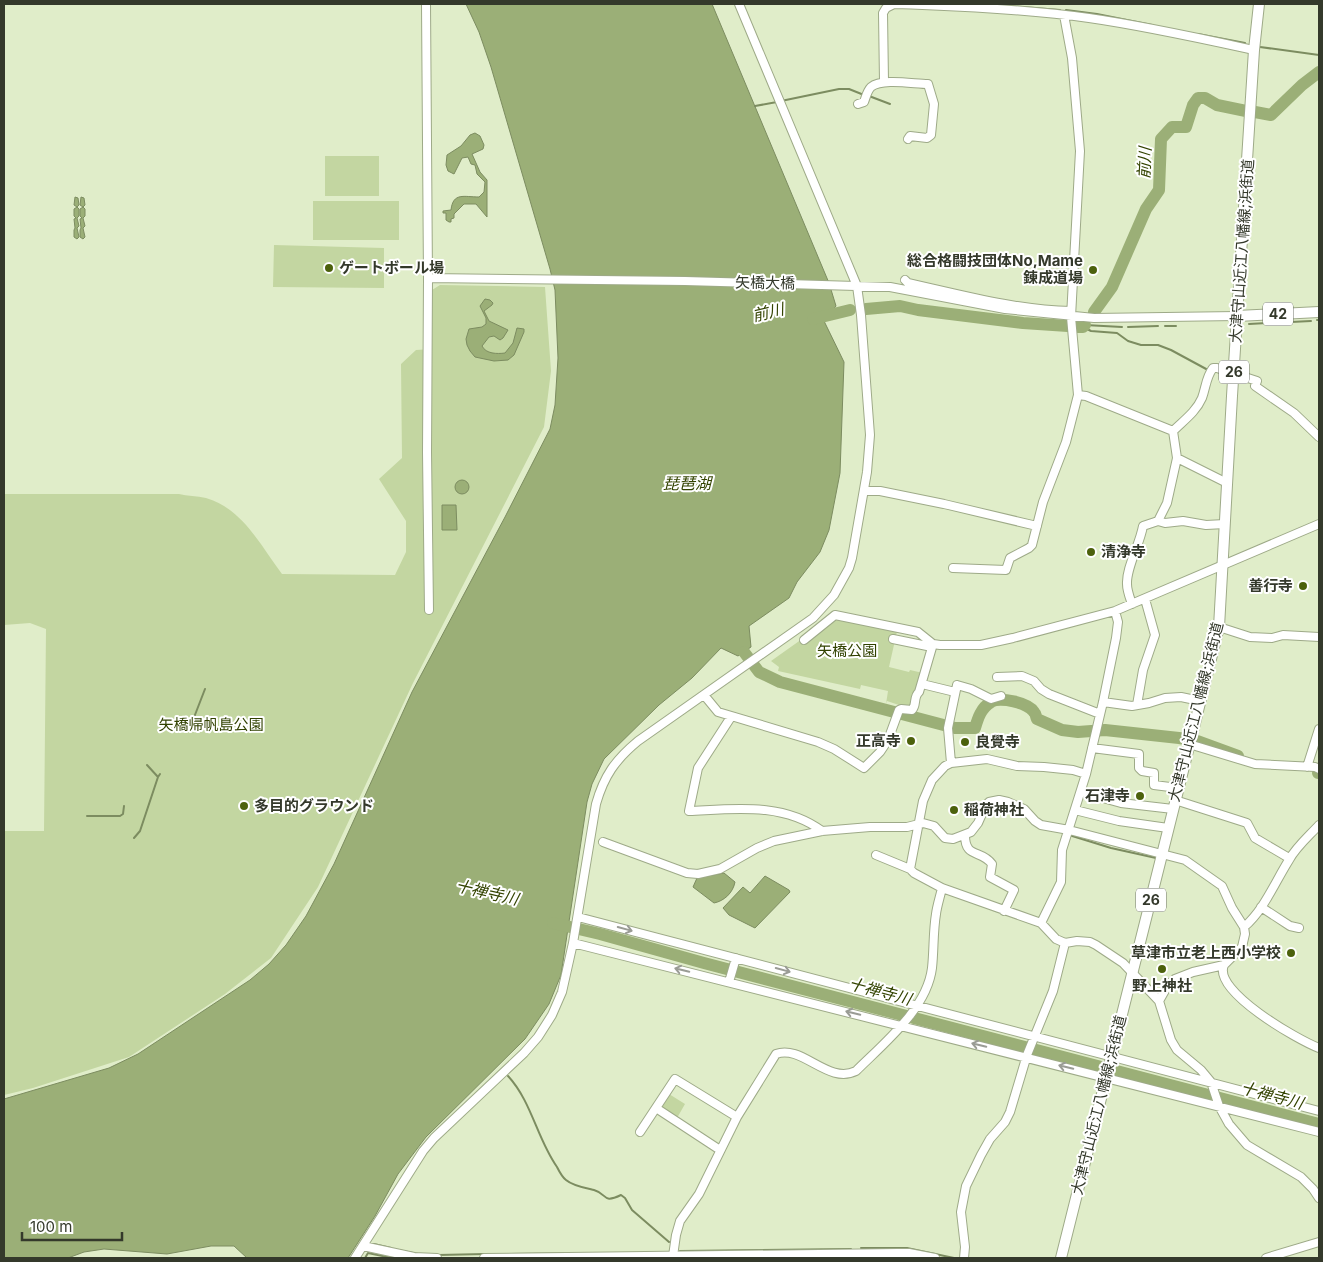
<svg xmlns="http://www.w3.org/2000/svg" width="1323" height="1262" font-family="Inter,'Noto Sans JP',sans-serif">
<rect width="100%" height="100%" fill="#e0edc9"/>
<path fill="#c3d6a1" d="M325,156H379V196H325Z
M313,201H399V240H313Z
M274,245L384,248V288L273,287Z
M440,285L545,287L551,371L544,427L413,683L318,887L271,958L225,994L129,1057L33,1088L4,1095V831H44L46,629L30,623L4,625V494H179C187,496 197,496 206,498C242,508 261,546 282,574L395,575L406,552V521L379,479L402,458L401,364L416,350L432,349V290Z
M834,613L898,627L889,667L909,672L910,670L923,673L912,705L905,707L887,701L886,704L888,691L861,685L860,689L778,671L779,667L771,661L819,627Z
M669,1094L685,1104L677,1118L663,1107V1102Z"/>
<path fill="#9baf77" stroke="#7c8c60" d="M466,4H712L829,283L836,306L824,321L844,362L840,473L829,530L820,552L797,582L789,598L749,626L751,647L738,656L721,648L692,678L659,705L604,759L592,784L587,802L561,975L549,1004L525,1039L426,1137L398,1174L375,1216L348,1258H247L234,1246H211L167,1254L104,1249L84,1252L68,1258H4V1099L109,1068L138,1054L250,980L269,964L286,945L306,916L334,864L412,692L505,517L550,429L555,405L558,358L555,290L550,269L491,67L479,32Z
M475,133L480,136L484,145L483,149L472,154L480,172L487,180V217L476,204H464L454,214V218L451,219V222H449L446,220V213H443V211L451,210C453,192 464,197 479,197L484,192L485,182L477,174L475,165L471,164L468,157L462,158L454,174L448,171L446,165L447,155L461,146L470,135Z
M75,197L78,198L79,205L77,207L79,209V216L77,218L79,226L77,228L79,237L77,239L74,237V230L75,228L74,219L76,218L74,216V209L77,207L74,205Z
M81,197L84,198L85,205L83,207L85,209V216L83,218L85,226L83,228L85,237L83,239L80,237V230L81,228L80,219L82,218L80,216V209L83,207L80,205Z
M485,299L490,300L493,303L492,305L484,311L489,321L508,330L503,338L500,340L494,336L489,337L482,346C486,354 497,354 505,353L513,343L517,328L524,329V332L514,355L508,360L494,361L475,357L470,351L467,345L466,339L469,329L482,327L486,324V318L480,306Z
M455 487a7 7 0 1 1 14 0a7 7 0 1 1-14 0Z
M442,505H456L457,530H442Z
M724,873L735,882C733,893 724,901 714,903L693,887L697,878Z
M765,876L789,890L790,892L755,928L729,915L723,908L743,887L750,893Z"/>
<g fill="none" stroke-linecap="round" stroke-linejoin="round">
<path stroke="#7c8c60" stroke-width="2" d="M984,4L1060,10
M1066,10L1097,14L1152,25
M1198,34L1245,43
M1260,47L1319,55
M869,96L890,104
M781,101L839,89H849L864,95
M755,106L777,102
M1317,320H1319
M1291,322L1311,321
M1271,323L1286,322
M1249,324L1267,323
M1085,325L1122,327
M1165,326H1176
M1083,327L1091,331L1117,333L1128,341L1141,345H1158L1171,350L1208,370
M1128,327L1158,326
M193,720L205,689
M147,765L158,777L160,774
M87,816H120L123,814L124,806
M1069,835L1111,848L1156,858
M134,838L140,831L158,777
M508,1076C532,1102 537,1139 557,1167C559,1171 562,1177 566,1180C573,1186 585,1188 594,1190C608,1194 602,1204 621,1195L625,1198L632,1210L669,1242
M374,1244L391,1248
M861,1248H907L954,1258
M398,1250L418,1254
M680,1251L851,1249
M650,1252H668
M510,1254L595,1253
M438,1255L485,1254
M365,1258L368,1253L392,1258
M849,1258H906"/>
<path stroke="#9baf77" stroke-width="12" d="M1255,112L1271,115L1302,85L1319,72
M866,309L900,306L918,310L1023,323L1068,326
M1094,312L1112,287L1146,209L1159,190L1161,139L1172,127H1186L1193,105L1198,98H1205L1217,105L1246,111
M813,319L850,310
M1075,327H1083L1085,325
M744,652L759,672L780,682L955,728H975C978,718 981,708 991,702C999,696 1029,703 1034,712C1036,714 1036,717 1037,719L1062,730L1078,732L1105,730L1179,738L1197,741L1238,756
M1318,773H1319
M553,923L600,934L704,963L1319,1124"/>
<defs>
<path id="minor" d="M426,4L428,278L685,281L890,287L1005,309L1094,318L1237,316
M884,82L883,13L886,8L894,4C959,6 1025,9 1089,18C1145,26 1199,38 1254,50
M858,104L864,102C866,97 867,91 871,87C882,78 914,84 928,84L934,104L931,135L927,138L910,136L908,139
M428,278L427,452L429,610
M905,280L908,283C962,295 1016,310 1071,311
M1078,395L1086,396L1173,431L1177,458L1167,503L1158,521L1143,526C1140,544 1126,568 1127,584C1127,591 1130,598 1132,604
M1173,431C1183,421 1196,412 1202,398C1206,387 1206,377 1213,368H1217L1257,381L1255,386L1294,413L1319,437
M1177,458L1227,483
M864,491H880L944,504L1037,526
M1158,521L1165,523L1183,521L1206,525L1225,524
M953,568L1006,570L1010,558L1029,548L1032,545L1043,502L1066,442L1078,395L1071,317L1080,151L1072,58L1064,15
M1219,627L1250,637L1272,638L1283,635L1319,637
M893,639L932,647
M804,640L835,615L918,632L933,644L940,645H981L1013,638L1115,611L1319,524
M997,677L1022,676L1034,681L1041,689L1049,694L1100,714
M922,684L955,692
M704,695L718,712L818,742L834,749L864,768L880,752L888,740L899,710L901,709L912,710C917,705 913,697 919,692L933,644
M1103,702L1132,706L1149,703L1165,698L1181,697L1200,701
M1137,705L1143,670L1155,635L1145,599
M731,717L698,768L689,811C734,809 783,802 822,831
M1189,744L1255,764L1315,767L1319,769
M1092,748L1139,754V768L1142,771L1154,773V785L1178,788
M951,763L948,728L957,685L971,689L991,699L1001,696
M1307,767L1319,729
M1086,774L1073,770L1044,767L1017,766L987,759L951,763L945,766L932,780L923,801L910,869L914,873L942,888L1041,923L1056,939L1065,943L1077,941L1090,942L1096,945L1123,963L1159,1001L1171,1040L1177,1050L1201,1070L1211,1082L1219,1106L1229,1124L1247,1145L1301,1177L1313,1189L1319,1198
M1081,792L1121,803L1173,809
M1175,800L1247,823L1255,838L1289,858
M1075,810L1119,821L1168,828
M965,835C965,859 981,849 992,864L990,877L1014,890L1004,911
M603,842L687,873L698,874L720,869L757,848L774,841L822,831L870,827H907L923,823L934,826L945,838L953,839L971,832L978,823L986,805L989,802L999,800L1008,802L1024,809L1035,821L1041,825L1069,830L1185,860L1222,886L1232,908L1244,927L1245,934L1242,947L1224,965L1193,972L1175,979L1168,985L1159,1001
M876,855L910,869
M1261,907L1290,926L1299,928
M578,917L1319,1111
M1041,923L1061,882L1062,850L1086,774L1103,702L1116,638L1118,622L1115,611
M1244,927C1264,910 1275,882 1289,860C1296,847 1309,836 1319,825
M573,943L1319,1132
M1224,965C1212,991 1298,1040 1319,1048
M729,982L736,958
M656,1108L720,1150
M640,1132L675,1079L737,1117
M363,1246L414,1257L437,1258
M673,1256L676,1235L680,1221L699,1194L737,1117L776,1054C802,1044 828,1085 856,1071C883,1044 927,1009 932,968C934,950 933,932 936,914C937,906 940,897 942,888
M355,1258L423,1151L434,1138L524,1053L538,1037L552,1015L562,992L573,943L596,804C604,776 615,760 638,741L813,618L834,595L849,568L852,558L867,472L870,435L861,315L857,286L739,4
M484,1258L897,1253H909L935,1258
M964,1258L965,1247L961,1212L966,1186L981,1155L990,1139L1005,1122L1010,1112L1027,1055L1053,991L1065,943
M1266,1258L1319,1242"/>
<path id="major" d="M1237,316L1319,312
M1061,1258L1219,627L1232,396L1254,50L1259,4"/>
</defs>
<use href="#minor" stroke="#9eaa88" stroke-width="10"/>
<use href="#major" stroke="#9eaa88" stroke-width="12"/>
<use href="#minor" stroke="#fff" stroke-width="8"/>
<use href="#major" stroke="#fff" stroke-width="10"/>
</g>
<defs><path id="oneway-shaft" d="M-6 0H5M1.5-3L5.5 0L1.5 3" fill="none" stroke-width="1.6" stroke-linecap="round" stroke-linejoin="round" transform="scale(1.25)"/></defs>
<g stroke="#9a9c95">
<use href="#oneway-shaft" transform="translate(625 929) rotate(15)"/>
<use href="#oneway-shaft" transform="translate(682 970) rotate(-166)"/>
<use href="#oneway-shaft" transform="translate(783 970) rotate(15)"/>
<use href="#oneway-shaft" transform="translate(853 1013) rotate(-166)"/>
<use href="#oneway-shaft" transform="translate(979 1045) rotate(-166)"/>
<use href="#oneway-shaft" transform="translate(1066 1067) rotate(-166)"/>
</g>
<g fill="#4c610c" stroke="#fff" stroke-width="2">
<circle cx="329" cy="268" r="5"/>
<circle cx="1093" cy="270" r="5"/>
<circle cx="1091" cy="552" r="5"/>
<circle cx="1303" cy="586" r="5"/>
<circle cx="911" cy="741" r="5"/>
<circle cx="965" cy="742" r="5"/>
<circle cx="1140" cy="796" r="5"/>
<circle cx="244" cy="806" r="5"/>
<circle cx="954" cy="810" r="5"/>
<circle cx="1291" cy="953" r="5"/>
<circle cx="1162" cy="969" r="5"/>
</g>
<g text-anchor="middle" stroke-width="4" stroke-linejoin="round" paint-order="stroke">
<g fill="#fff" stroke="#71746b" stroke-width="1">
<rect x="1263" y="302.5" width="30" height="23" rx="4"/>
<rect x="1219" y="360.5" width="30" height="23" rx="4"/>
<rect x="1136" y="888.5" width="30" height="23" rx="4"/>
</g>
<g font-size="14" font-weight="bold" fill="#34392b">
<text x="1278" y="319">42</text>
<text x="1234" y="377">26</text>
<text x="1151" y="905">26</text>
</g>
<g font-size="15" fill="#34392b" stroke="#fff">
<text transform="translate(1242 251) rotate(-86)" y="5">大津守山近江八幡線;浜街道</text>
<text transform="translate(765 283) rotate(1)" y="5">矢橋大橋</text>
<text transform="translate(1196 712) rotate(-76)" y="5">大津守山近江八幡線;浜街道</text>
<text transform="translate(1099 1105) rotate(-76)" y="5">大津守山近江八幡線;浜街道</text>
</g>
<g font-size="15" font-weight="bold" fill="#34392b" stroke="#fff" text-anchor="end">
<text x="1083" y="266">総合格闘技団体No,Mame<tspan x="1083" dy="17">錬成道場</tspan></text>
<text x="339" y="273" text-anchor="start">ゲートボール場</text>
<text x="1101" y="557" text-anchor="start">清浄寺</text>
<text x="1293" y="591">善行寺</text>
<text x="901" y="746">正高寺</text>
<text x="975" y="747" text-anchor="start">良覺寺</text>
<text x="1130" y="801">石津寺</text>
<text x="254" y="811" text-anchor="start">多目的グラウンド</text>
<text x="964" y="815" text-anchor="start">稲荷神社</text>
<text x="1281" y="958">草津市立老上西小学校</text>
<text x="1162" y="991" text-anchor="middle">野上神社</text>
</g>
<g font-size="15" fill="#314100" stroke="#fff">
<text x="847" y="656">矢橋公園</text>
<text x="211" y="730">矢橋帰帆島公園</text>
</g>
<g font-size="16" font-style="italic" fill="#334300" stroke="#fff">
<text transform="translate(1144 163) rotate(-87)" y="6">前川</text>
<text transform="translate(768 312) rotate(-13)" y="6">前川</text>
<text x="687" y="489">琵琶湖</text>
<text transform="translate(487 892) rotate(13)" y="6">十禅寺川</text>
<text transform="translate(880 991) rotate(15)" y="6">十禅寺川</text>
<text transform="translate(1272 1095) rotate(15)" y="6">十禅寺川</text>
</g>
</g>
<rect width="1323" height="1262" fill="none" stroke="#34392b" stroke-width="10"/>
<path d="M22 1232v8h100v-8" fill="none" stroke="#34392b" stroke-width="2.5"/>
<text x="30" y="1232" font-size="15" fill="#34392b" stroke="#ffffff" stroke-width="4" paint-order="stroke">100 m</text>
</svg>
